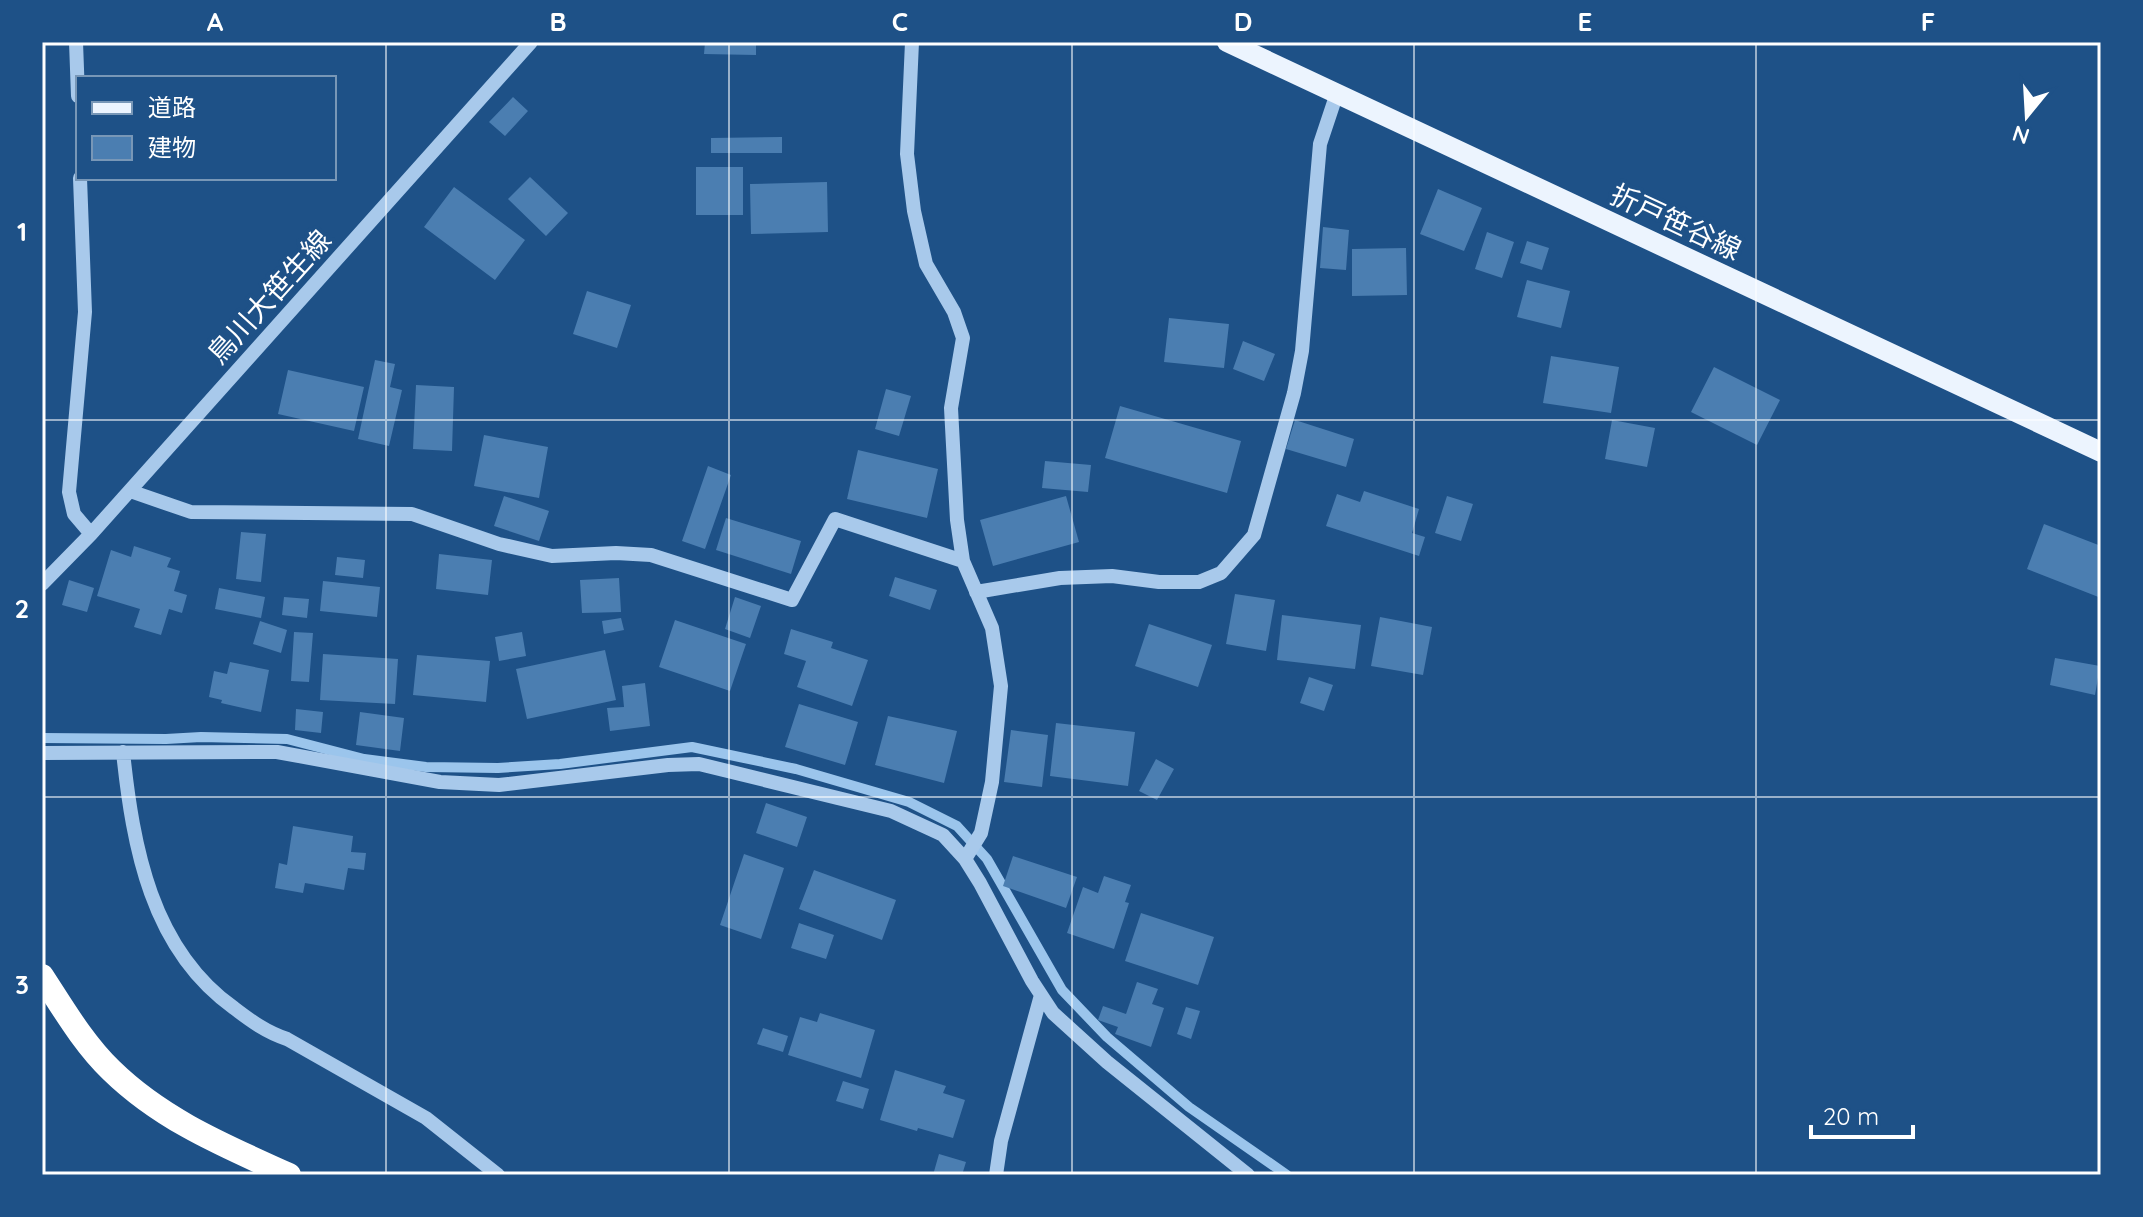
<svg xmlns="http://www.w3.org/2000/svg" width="2143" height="1217" font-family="Quicksand,'Noto Sans JP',sans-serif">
<rect width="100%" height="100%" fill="#1e5187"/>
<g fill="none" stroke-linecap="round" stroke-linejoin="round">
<path stroke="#9bc5ec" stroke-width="10" d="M42,738L166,739L201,737L287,739L364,759L426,767L498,768L560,764L692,747L796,769L909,802L957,826L987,859L1062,990L1107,1037L1189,1107L1287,1175"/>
</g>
<path fill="#4b7eb1" d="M705,42H756V55L704,54Z
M513,97L528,111L505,136L489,122Z
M782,137V153H711V138Z
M696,167H743V215H696Z
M530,177L568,213L546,236L508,199Z
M827,182L828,232L751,234L750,184Z
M454,187L525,240L495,280L424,227Z
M1438,189L1482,208L1464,251L1420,234Z
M1323,227L1349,230L1346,270L1320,268Z
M1487,232L1514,242L1502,278L1475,269Z
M1527,241L1549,248L1542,270L1520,263Z
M1406,248L1407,295L1352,296V249Z
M1527,280L1570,291L1561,328L1517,317Z
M587,291L631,305L617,348L573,334Z
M1169,318L1229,324L1224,368L1164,362Z
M1243,341L1275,354L1264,381L1233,369Z
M1551,356L1619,367L1611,413L1543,403Z
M375,360L395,364L390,387L402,390L389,446L358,439Z
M1714,367L1780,400L1757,445L1691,412Z
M288,370L364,387L354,431L278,414Z
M416,385L454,387L452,451L413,449Z
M886,389L911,396L899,436L875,429Z
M1120,406L1241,441L1227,493L1105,458Z
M1295,420L1354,439L1346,467L1286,449Z
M1612,420L1655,428L1647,467L1605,459Z
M484,435L548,447L539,498L474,486Z
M858,450L938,469L927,518L847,499Z
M1045,461L1091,465L1088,492L1042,488Z
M708,466L731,475L705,549L682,541Z
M1364,491L1419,509L1412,533L1425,537L1419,556L1326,526L1337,494L1360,502Z
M504,496L549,511L539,541L494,526Z
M1066,496L1079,542L993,566L980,520Z
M1447,496L1473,504L1461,541L1435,533Z
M726,518L801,541L791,574L716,550Z
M2044,524L2101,546V598L2027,569Z
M241,532L266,534L261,582L236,579Z
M134,546L171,558L167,567L180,571L174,591L187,595L182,613L169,609L161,635L134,627L140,609L97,596L111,550L131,557Z
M439,554L492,560L488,595L436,589Z
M337,557L365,560L363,578L335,575Z
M895,577L937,590L930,610L889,596Z
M619,578L621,612L582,613L580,580Z
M69,580L94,588L87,612L62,605Z
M323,581L380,587L377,617L320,611Z
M219,588L265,597L261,618L215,609Z
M1235,594L1275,600L1266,651L1226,644Z
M284,597L309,599L307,618L282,615Z
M735,597L761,606L750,638L725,629Z
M1282,615L1361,625L1355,669L1277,660Z
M1380,617L1432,627L1423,675L1371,666Z
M621,618L624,630L604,634L602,621Z
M675,620L746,644L730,691L659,667Z
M260,621L287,630L281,653L253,644Z
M1149,624L1212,645L1198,687L1135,666Z
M791,629L833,642L831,648L868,660L852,706L797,687L806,661L784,654Z
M294,632L313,633L309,682L291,681Z
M522,632L526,656L499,661L495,637Z
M605,650L616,700L527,719L516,669Z
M323,654L398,659L395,704L320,700Z
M417,655L490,661L486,702L413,695Z
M2055,658L2100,666L2095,695L2050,685Z
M230,662L269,670L261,712L221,703L222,700L209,697L214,671L227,674Z
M1309,677L1333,685L1324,711L1300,703Z
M645,683L650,726L610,731L607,708L624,707L622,686Z
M799,704L858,722L845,765L785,747Z
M296,709L323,712L321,733L295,730Z
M360,712L404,718L400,751L356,745Z
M888,716L957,731L944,783L875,765Z
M1056,723L1135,732L1128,786L1050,776Z
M1011,730L1048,735L1042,787L1004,782Z
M1156,759L1174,769L1157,800L1139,791Z
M766,803L807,817L797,847L756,833Z
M293,826L353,836L351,852L366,853L364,870L348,868L344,890L305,883L303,893L275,888L279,863L287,865Z
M744,854L784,868L761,939L720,925Z
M1013,856L1077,877L1066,908L1003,886Z
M814,870L896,900L882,940L799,909Z
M1104,876L1131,885L1125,902L1129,903L1114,949L1067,933L1083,887L1098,893Z
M1141,913L1214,937L1198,985L1125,961Z
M799,923L834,935L826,959L791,948Z
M1137,982L1158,989L1152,1004L1164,1008L1151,1047L1115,1034L1118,1027L1098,1020L1103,1006L1126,1014Z
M1186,1007L1200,1011L1191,1039L1177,1034Z
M820,1013L875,1030L861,1078L788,1055L800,1017L817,1022Z
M763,1028L788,1036L783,1052L757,1044Z
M895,1070L946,1086L943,1093L965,1100L953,1138L918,1128L917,1131L880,1120Z
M843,1081L869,1089L863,1109L836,1101Z
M939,1154L966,1162L962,1175H933Z"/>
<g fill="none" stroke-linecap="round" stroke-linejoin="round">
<path stroke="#a8c9eb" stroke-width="14" d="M76,42L78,96
M912,42L907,154L914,211L926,264L954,312L963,338L951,408L957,520L963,561L992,628L1001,686L992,782L981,833L965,859
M80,178L85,312L69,492L74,514L91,534
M130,491L191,512L412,514L499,544L552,556L616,553L651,555L792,600L835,519L963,561
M42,584L91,534L531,42
M976,592L1060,578L1112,576L1159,582H1199L1221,573L1254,535L1294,393L1302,351L1320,144L1337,93
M123,752C133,847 151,949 234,1008C251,1021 266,1032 287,1039L426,1118L498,1175
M42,753L277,752L440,782L499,785L668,765L699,764L891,811L943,835L965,859L980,883L1032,981L1053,1013L1107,1062L1248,1175
M996,1175L1001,1141L1041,995"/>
<path stroke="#ecf4fe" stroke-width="20" d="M1227,42L2101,452"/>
<path stroke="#fff" stroke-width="24" d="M42,976C63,1008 83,1043 111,1070C162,1120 225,1146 289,1175"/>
</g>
<path fill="none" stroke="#fff" stroke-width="2" stroke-opacity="0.55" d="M386,42V1175M729,42V1175M1072,42V1175M1414,42V1175M1756,42V1175M42,420H2101M42,797H2101"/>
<g text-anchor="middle" stroke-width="8" stroke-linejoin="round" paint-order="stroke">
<g font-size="28" fill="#fff" stroke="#1e5187">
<text transform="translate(1676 222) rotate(25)" y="10">折戸笹谷線</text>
<text transform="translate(269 297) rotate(-48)" y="10">鳥川大笹生線</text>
</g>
</g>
<rect width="2143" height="1217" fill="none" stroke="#1e5187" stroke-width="88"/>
<rect x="76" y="76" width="260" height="104" fill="#1e5187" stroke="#7897b7" stroke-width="2"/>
<rect x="92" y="102" width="40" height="12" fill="#ecf4fe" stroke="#7897b7" stroke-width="2"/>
<text x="148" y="116" font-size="24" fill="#ffffff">道路</text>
<rect x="92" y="136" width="40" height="24" fill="#4b7eb1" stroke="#7897b7" stroke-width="2"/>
<text x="148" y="156" font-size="24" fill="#ffffff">建物</text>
<g transform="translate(2027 116) rotate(198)" stroke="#1e5187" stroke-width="6" paint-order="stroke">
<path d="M0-6L14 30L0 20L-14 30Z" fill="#ffffff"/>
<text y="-12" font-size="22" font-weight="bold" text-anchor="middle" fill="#ffffff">N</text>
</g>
<path d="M1811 1125v12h102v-12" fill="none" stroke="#ffffff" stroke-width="4"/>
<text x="1823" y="1125" font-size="24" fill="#ffffff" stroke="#1e5187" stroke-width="6" paint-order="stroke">20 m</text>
<rect x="44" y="44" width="2055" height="1129" fill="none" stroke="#fff" stroke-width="3"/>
<g font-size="26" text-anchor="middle" font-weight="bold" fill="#fff">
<text x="215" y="31">A</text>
<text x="558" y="31">B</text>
<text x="900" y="31">C</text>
<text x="1243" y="31">D</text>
<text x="1585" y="31">E</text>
<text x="1928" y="31">F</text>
<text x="22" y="241">1</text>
<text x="22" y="618">2</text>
<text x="22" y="994">3</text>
</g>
</svg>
